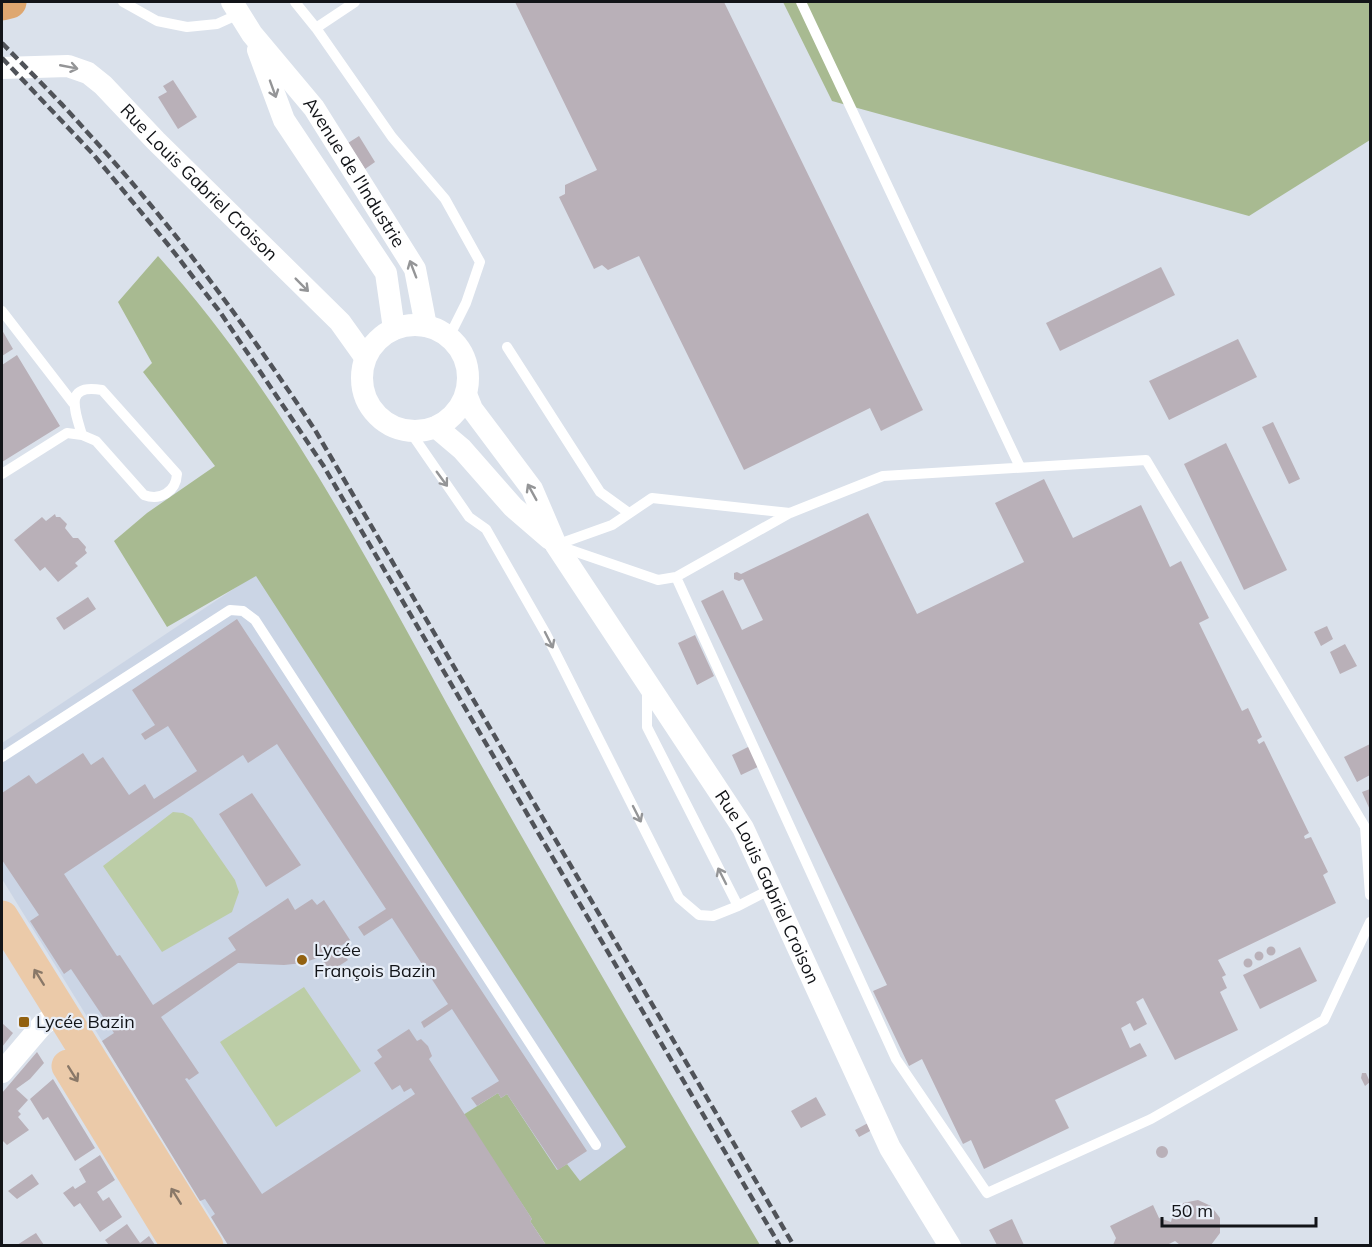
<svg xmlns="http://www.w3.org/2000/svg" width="1372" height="1247" font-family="Mulish,sans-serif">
<rect width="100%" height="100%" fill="#dae1eb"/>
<path fill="#cbd5e5" d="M316,534L661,1155L513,1240L516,1245H228L2,879V743Z"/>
<path fill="#bccda6" d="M173,812L183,813L192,818L235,880L239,892L232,912L162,952L103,866Z
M304,987L361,1071L276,1127L220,1042Z"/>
<path fill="#a8ba91" d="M783,2H1370V140L1249,216L832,101Z
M158,256C284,396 371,567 462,731C559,904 659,1075 760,1245H546L530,1221L532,1219L463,1115L498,1093L501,1098L507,1094L557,1170L567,1164L580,1181L626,1147L256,576L167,627L114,541L147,513L215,466L143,372L152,363L118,302Z"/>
<path fill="#b9b0b8" d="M515,2H724L923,410L881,431L870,408L744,470L639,256L608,270L602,265L594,269L559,197L565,194V185L597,170Z
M173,80L197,117L178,129L158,97L167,92L163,86Z
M359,136L375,162L365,169L348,143Z
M1161,267L1175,295L1060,351L1046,323Z
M2,330L13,349L2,356Z
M1238,339L1257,377L1169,420L1149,381Z
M17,355L60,426L2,462V365Z
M1273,422L1300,479L1289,484L1262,427Z
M1226,443L1287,570L1244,590L1184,464Z
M1044,479L1073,538L1141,505L1170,567L1181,561L1209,618L1199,623L1242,711L1248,708L1262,737L1257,740L1259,744L1264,741L1309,833L1304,836L1305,839L1311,837L1328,872L1323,875L1336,903L1218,960L1226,975L1222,977L1227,988L1220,992L1238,1030L1175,1060L1143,998L1136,1002L1147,1024L1134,1031L1130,1023L1121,1028L1130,1048L1140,1043L1147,1056L1055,1100L1069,1128L984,1169L971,1140L963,1144L922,1059L909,1066L873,991L887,985L701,601L723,590L742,630L763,620L743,579L739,581L734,579V573L737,572L741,574L868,513L917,614L1024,562L995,503Z
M55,514L56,517H60L67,524L65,528L73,538H78L86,547L85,550L87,553L75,563L78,566L58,582L45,567L40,571L14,540L42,517L46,521Z
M88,597L96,609L64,630L56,618Z
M237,619L587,1151L558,1170L507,1094L501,1098L498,1093L477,1106L471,1098L499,1081L452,1009L424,1028L421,1022L448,1004L392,918L364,936L358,927L386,909L277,744L248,763L243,755L64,874L117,956L120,955L153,1005L236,950L228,938L288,898L295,910L312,899L317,905L324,900L350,940L339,947L348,960L330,972L320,957L303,963L284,965L238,963L161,1017L199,1073L189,1080L187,1078L185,1079L262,1194L415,1094L411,1088L404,1092L400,1085L392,1090L374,1063L382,1057L377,1050L409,1029L417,1041L421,1039L428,1046L432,1056L429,1059L532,1219L530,1221L546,1245H228L211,1217L215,1214L205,1199L200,1201L102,1041L114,1033L71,969L64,974L30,921L39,915L2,860V793L29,775L36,784L83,753L91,765L103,757L129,795L145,784L154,799L197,771L168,726L145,740L141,734L155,725L132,690Z
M1327,626L1333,639L1321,646L1314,632Z
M695,635L714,676L697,685L678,643Z
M1345,644L1357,666L1340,674L1330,652Z
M1370,744V775L1357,782L1344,757Z
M752,745L762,765L741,775L732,755Z
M1370,789V810L1362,792Z
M252,793L301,865L266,887L219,814Z
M1266.5 951a4.5 4.5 0 1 1 9 0a4.5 4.5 0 1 1-9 0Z
M1300,947L1317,981L1260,1009L1243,975Z
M1254.5 956a4.5 4.5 0 1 1 9 0a4.5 4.5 0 1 1-9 0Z
M1243.5 963a4.5 4.5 0 1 1 9 0a4.5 4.5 0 1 1-9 0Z
M2,1023L13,1033L2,1047Z
M37,1052L44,1063L30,1079L16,1089L28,1100L18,1111L21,1114L18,1117L29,1130L7,1145L2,1140V1093Z
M1362,1073H1366L1370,1082L1365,1086L1361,1078Z
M53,1079L95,1148L75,1161L48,1117L43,1120L30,1099Z
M816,1097L826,1115L801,1128L791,1111Z
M868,1123L872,1130L859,1137L855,1130Z
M1156 1152a6 6 0 1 1 12 0a6 6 0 1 1-12 0Z
M100,1155L115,1180L97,1192L103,1201L109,1197L122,1217L100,1232L80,1203L74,1207L63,1193L73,1186L75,1189L86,1182L79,1169Z
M32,1174L39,1184L17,1199L8,1191Z
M1198,1200L1211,1206L1220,1218V1233L1211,1245H1180L1175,1241L1167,1245H1113L1116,1238L1110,1226L1153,1205L1159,1218L1171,1222L1173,1214L1183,1203Z
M1012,1219L1024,1245H997L989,1230Z
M127,1224L140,1243L149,1236L155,1245H109L105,1240Z
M36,1233L44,1245H17L31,1236Z"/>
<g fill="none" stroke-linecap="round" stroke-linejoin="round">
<path stroke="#fff" stroke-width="10" d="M123,2L157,21L187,27L217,24L239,14
M295,2L316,28
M355,2L316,28L392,137L445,199L480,262L466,303L449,337
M801,2L1020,467
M2,311L73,403
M507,347L600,492L629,513
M409,430L469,517L486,529L546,634L679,898L699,915L713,916L738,906L647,727V689
M2,474L67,433L82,435L96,441L144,495C160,501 176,492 177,474L102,390C63,383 75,411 82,435
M556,545L612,525L652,498L790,513L883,476L1146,460L1365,827L1370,895
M559,546L658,580L676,577L896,1059L987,1193L1151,1119L1324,1020L1370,922
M676,577L790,513
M2,757L230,610L243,611L255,620L596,1145
M738,906L771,889"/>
<g stroke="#fff" stroke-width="22">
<path id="s1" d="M232,2L252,34L314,108L415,269L426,326"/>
<path d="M258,50L284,120L386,273L394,329"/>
<path id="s2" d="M2,68L68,66L88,73L103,85L156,141L340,322L365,357"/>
<circle cx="415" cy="378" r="53"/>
<path id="s3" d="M466,394L472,409L532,489L556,545L743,828L890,1148L950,1246"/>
<path d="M436,427L462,449L513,507L550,539"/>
<path d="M2,1072L43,1024L61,1012"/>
</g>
<path stroke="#ebcaa9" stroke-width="33" d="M2,917L207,1246
M68,1066L178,1246"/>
<path stroke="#dea770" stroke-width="33" d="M2,4L10,2"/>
<path stroke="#505359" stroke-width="4.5" stroke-dasharray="9 4.5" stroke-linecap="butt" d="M2,43C30,72 60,101 87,132C172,224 246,326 315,430L794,1246
M2,58L93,154L170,247L220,312L323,465L780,1246"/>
</g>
<defs><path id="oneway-shaft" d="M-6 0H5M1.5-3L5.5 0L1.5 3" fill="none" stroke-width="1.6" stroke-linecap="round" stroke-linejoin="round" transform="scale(1.5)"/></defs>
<g stroke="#949597">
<use href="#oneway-shaft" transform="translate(69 67) rotate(11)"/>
<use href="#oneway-shaft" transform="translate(273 89) rotate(70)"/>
<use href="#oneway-shaft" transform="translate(413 269) rotate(-111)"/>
<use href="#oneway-shaft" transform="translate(302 285) rotate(45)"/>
<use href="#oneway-shaft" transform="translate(442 479) rotate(54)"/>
<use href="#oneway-shaft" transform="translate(532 492) rotate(-119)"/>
<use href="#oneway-shaft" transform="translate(549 640) rotate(63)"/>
<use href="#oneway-shaft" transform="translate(637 814) rotate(63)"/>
<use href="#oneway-shaft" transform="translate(722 876) rotate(-117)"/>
</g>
<g stroke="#897868">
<use href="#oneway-shaft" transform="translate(39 977) rotate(-122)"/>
<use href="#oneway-shaft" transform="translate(73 1074) rotate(58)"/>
<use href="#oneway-shaft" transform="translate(176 1196) rotate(-122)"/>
</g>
<g fill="#926110" stroke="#e8eef8" stroke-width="2">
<circle cx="302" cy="960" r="6"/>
<rect x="18" y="1016" width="12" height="12" rx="3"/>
</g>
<g text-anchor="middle" stroke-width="4.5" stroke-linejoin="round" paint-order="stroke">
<g font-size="18" fill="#121418" stroke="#e8eef8">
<text dy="6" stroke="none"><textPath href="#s1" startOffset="210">Avenue de l'Industrie</textPath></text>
<text dy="6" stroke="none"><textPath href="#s2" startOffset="243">Rue Louis Gabriel Croison</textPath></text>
<text dy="6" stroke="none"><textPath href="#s3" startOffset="580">Rue Louis Gabriel Croison</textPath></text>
</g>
<g font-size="18" fill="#121418" stroke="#e8eef8" text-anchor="start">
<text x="314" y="956">Lycée<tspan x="314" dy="21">François Bazin</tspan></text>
<text x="36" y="1028">Lycée Bazin</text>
</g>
</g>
<rect width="1372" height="1247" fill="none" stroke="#121418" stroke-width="6"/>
<path d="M1162 1217v9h154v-9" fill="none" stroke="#121418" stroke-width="3"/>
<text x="1171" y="1217" font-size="18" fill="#121418" stroke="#e8eef8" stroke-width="4.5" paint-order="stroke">50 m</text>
</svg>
